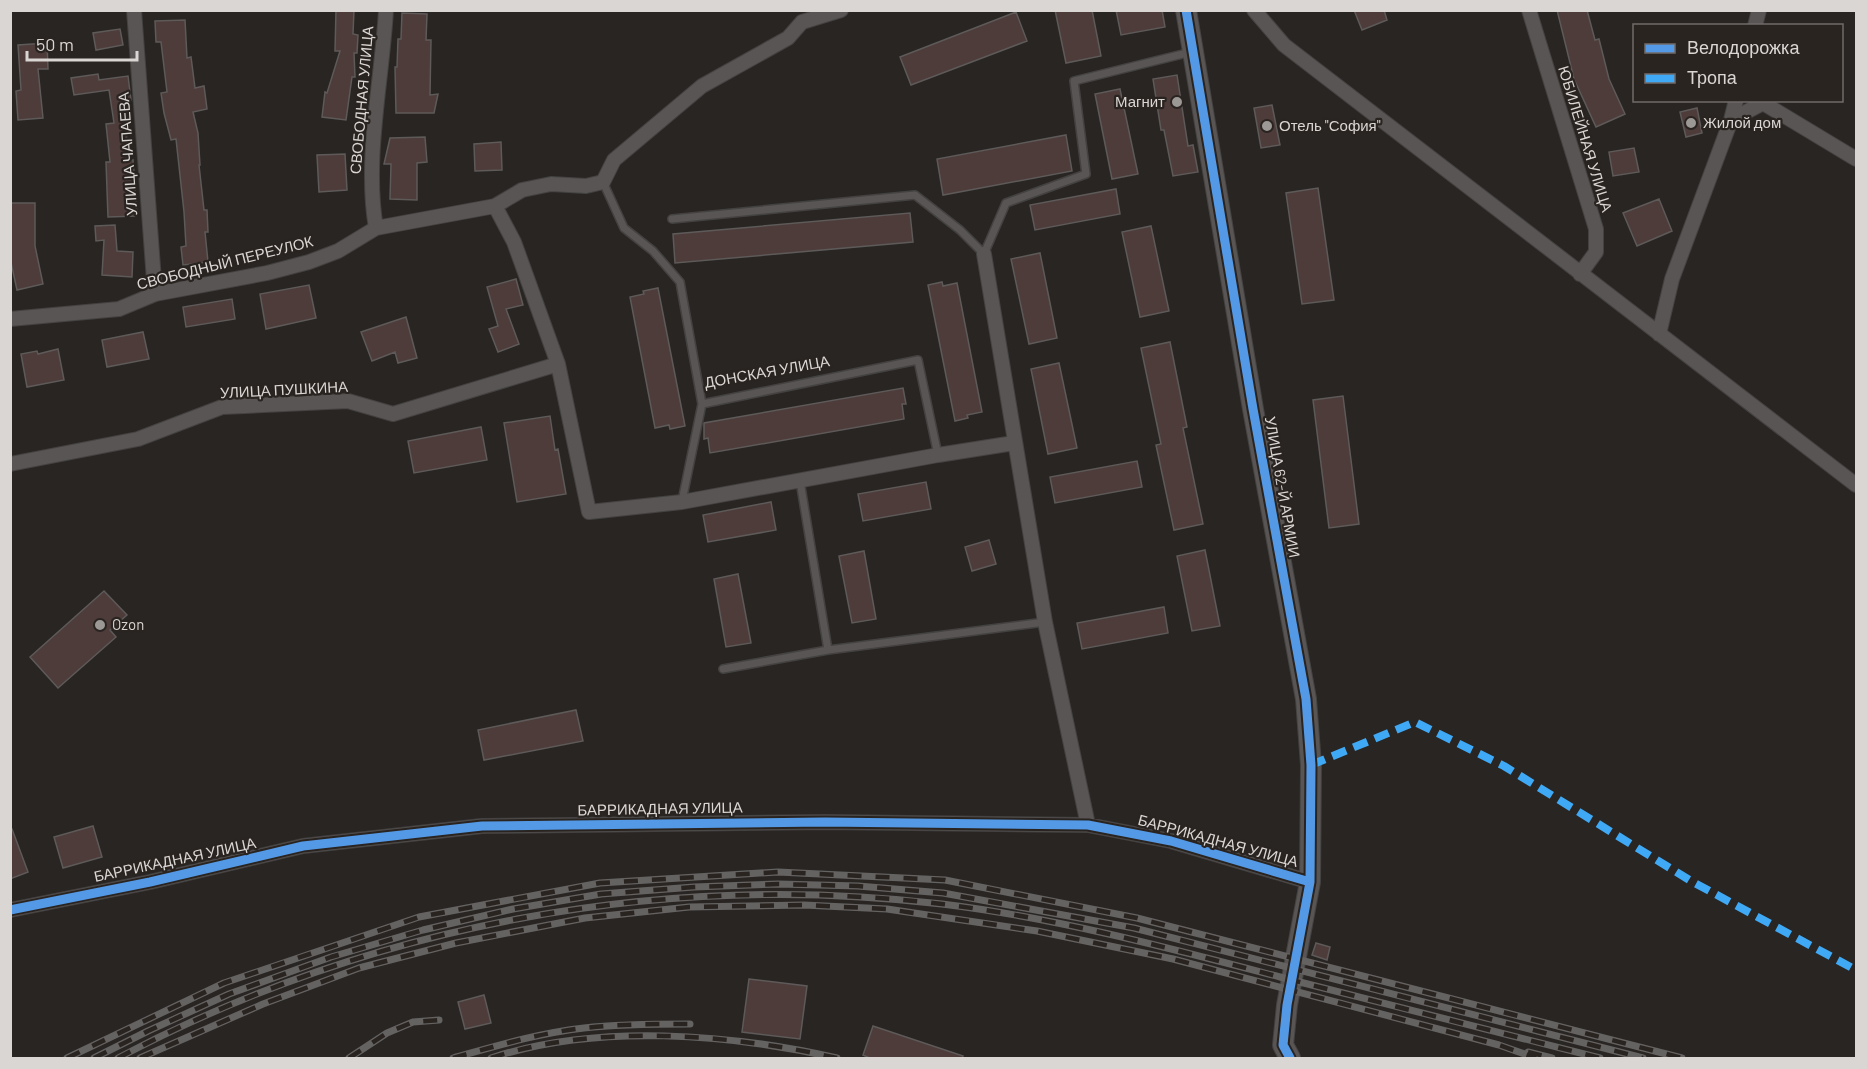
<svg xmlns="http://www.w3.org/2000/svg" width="1867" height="1069" font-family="Barlow,sans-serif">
<rect width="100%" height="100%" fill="#282523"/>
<path fill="#4d3c3a" stroke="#5d5a59" stroke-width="1.5" d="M336,10H354L353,34L358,35L357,53H354L355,77H352L346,120L322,117L325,92L327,93L340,51H335Z
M1055,10H1092L1101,56L1066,63Z
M1116,10H1162L1165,27L1121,35Z
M1354,10H1384L1387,20L1362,30Z
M1557,10H1587L1595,40L1599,39L1609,79L1625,114L1596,127L1574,79Z
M1016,12L1027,41L911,85L900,57Z
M402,13L427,14L426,40H431L430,95L438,94L434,113H396L395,67H397L398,39H401Z
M185,20L187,58L191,57L195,88L204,86L207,109L193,112L198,133L200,165H199L204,210H207L208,232H205L208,262L183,265L181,247L186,246L184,212L176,139L171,140L164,113L161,93L167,92L161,42H156L155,21Z
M120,29L123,45L96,50L93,33Z
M47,43L48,69H38L43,118L18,120L16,91L21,90L18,45Z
M98,74L99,80L128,76L131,100L123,101L129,161L133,160L137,216L108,217L106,162H110L106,124L114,123L109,90L74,95L71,78Z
M1177,75L1188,146L1193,145L1198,172L1173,176L1164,130H1161L1153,79Z
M1120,89L1138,174L1112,179L1095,94Z
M1272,105L1280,145L1261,148L1254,108Z
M1697,108L1702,133L1686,137L1680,112Z
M1066,135L1072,171L943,195L937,159Z
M425,137L427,162L417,163V200L390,199L391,164H384L390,138Z
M501,142L502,170L475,171L474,144Z
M1634,148L1639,172L1613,176L1609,152Z
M345,154L347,190L319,192L317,155Z
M1318,188L1334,300L1302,304L1286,193Z
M1116,189L1120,214L1035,230L1030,205Z
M1659,199L1672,231L1637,246L1623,213Z
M10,203H35V246L43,284L17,290L10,258Z
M910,213L913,242L675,263L673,234Z
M115,225L117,251L133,252L132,277L102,275L104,240L96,241L95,226Z
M1151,226L1169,311L1140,317L1122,232Z
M1040,253L1057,338L1029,344L1011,259Z
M516,279L523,305L506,309L519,344L498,352L489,329L498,326L487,287Z
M942,282L943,286L957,283L982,412L967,415L968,418L955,421L928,285Z
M309,285L316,318L266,329L260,294Z
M658,288L685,426L670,429L669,425L655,428L630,297L644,294L643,291Z
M232,299L235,319L186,327L183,307Z
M406,317L417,358L398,363L395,352L372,361L361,332Z
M143,332L149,359L107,367L102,340Z
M1170,342L1187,427L1183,428L1203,524L1174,530L1156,445L1161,444L1141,348Z
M58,349L64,380L27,387L21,354L37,351L38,354Z
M1059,363L1077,448L1048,454L1031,369Z
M903,388L906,404H902L904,419L710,453L708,438L704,439V423Z
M1343,396L1359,524L1329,528L1313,400Z
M550,416L555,450L558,449L566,494L517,502L504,423Z
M481,427L487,460L414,473L408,441Z
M1137,461L1142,487L1055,503L1050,477Z
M926,482L931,509L863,521L858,494Z
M771,502L776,530L708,542L703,515Z
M989,540L996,564L972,571L965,547Z
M1205,550L1220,626L1192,631L1177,556Z
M864,551L876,619L852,623L839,556Z
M738,574L751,643L726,647L714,579Z
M104,591L127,615L110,630L116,637L58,688L30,657Z
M1164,607L1168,633L1082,649L1077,623Z
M576,710L583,741L484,760L478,730Z
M93,826L102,857L63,868L54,837Z
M10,829H12L28,872L10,879Z
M1316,943L1330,947L1327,960L1312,955Z
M749,979L807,986L800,1039L742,1032Z
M484,995L491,1023L465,1029L458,1002Z
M873,1026L963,1056L962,1059H872L863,1055Z"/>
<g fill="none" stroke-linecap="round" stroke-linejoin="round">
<defs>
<path id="lane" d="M603,182L624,228L653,251L680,282L702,404L918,360L938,455
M672,219L915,195L960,230L984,254L1006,203L1086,174L1074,81L1191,52
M800,481L828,650
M682,501L702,404
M723,669L828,650L1045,622"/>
<path id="street" d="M134,10L155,294
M1254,10L1284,45L1856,485
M1529,10L1596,229V252L1580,274
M1755,26L1759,10
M1731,120L1763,103L1856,159
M495,206L514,242L558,364L589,512L682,502L938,455L1014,443
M376,228C364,159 382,81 386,10
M984,254L1045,622L1088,825
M10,319L119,309L155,294L267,273L309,262L338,251L376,228L495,206L522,190L551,184L586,186L603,182L614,160L702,86L788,38L802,22L841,10
M1659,334L1672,279L1731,120L1736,100
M10,464L138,439L222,407L348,401L393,414L558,364
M10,910L150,882L303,846L482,826L825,822L1088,825L1171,841L1310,882"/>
<path id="secondary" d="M1186,10L1253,409L1306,699L1311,765L1310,882L1287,1005L1283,1045L1290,1058"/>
</defs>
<use href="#lane" stroke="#444241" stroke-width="10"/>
<use href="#street" stroke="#444241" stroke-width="16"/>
<use href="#secondary" stroke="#444241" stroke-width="22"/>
<use href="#lane" stroke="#585554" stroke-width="7"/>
<use href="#street" stroke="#585554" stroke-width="14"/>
<use href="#secondary" stroke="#585554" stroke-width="20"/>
<defs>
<path id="rail" d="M1528,1052L1552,1058
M67,1058L224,983L419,917L600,883L778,872L945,880L1137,918L1682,1058
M94,1058L148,1031L229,994L331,957L423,930L513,909L601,894L694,887L778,884L858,886L943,893L1134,928L1643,1058
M118,1058C369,925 660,871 942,904C1057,918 1169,948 1280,977C1386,1004 1493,1031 1600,1058
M140,1058L263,1004L359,968L456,943L585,918L689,907L804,905L887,909L1037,931L1173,959L1499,1045L1536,1058
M349,1058L387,1033L413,1022L439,1020
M453,1058C496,1046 539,1033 584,1028C619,1024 655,1024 690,1024
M491,1058C596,1023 731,1034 837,1058"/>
</defs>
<use href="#rail" stroke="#656362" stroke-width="7"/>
<use href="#rail" stroke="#2a2421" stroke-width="4.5" stroke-dasharray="14" stroke-linecap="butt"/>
<path stroke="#3fa9f5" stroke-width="8" stroke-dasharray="15 8" stroke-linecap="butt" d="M1311,765L1415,722L1504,766L1691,881L1856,970"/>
<defs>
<path id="cycleway" d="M1186,10L1253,409L1306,699L1311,765L1310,882L1287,1005L1283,1045L1290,1058
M10,910L150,882L303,846L482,826L825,822L1088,825L1171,841L1310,882"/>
</defs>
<use href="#cycleway" stroke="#2a2421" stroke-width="13"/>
<use href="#cycleway" stroke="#5399e6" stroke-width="9"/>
</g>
<g fill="#9c9896" stroke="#2a2421" stroke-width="2">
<circle cx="1177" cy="102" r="6"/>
<circle cx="1691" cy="123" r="6"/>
<circle cx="1267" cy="126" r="6"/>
<circle cx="100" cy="625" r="6"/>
</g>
<g text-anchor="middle" stroke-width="4.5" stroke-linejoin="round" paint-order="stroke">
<g font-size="15" fill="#dad6d4" stroke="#2a2421">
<text transform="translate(362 100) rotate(-85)" y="5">СВОБОДНАЯ УЛИЦА</text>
<text transform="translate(1585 139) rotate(73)" y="5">ЮБИЛЕЙНАЯ УЛИЦА</text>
<text transform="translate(128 154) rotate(-94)" y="5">УЛИЦА ЧАПАЕВА</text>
<text transform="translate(225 263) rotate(-14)" y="5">СВОБОДНЫЙ ПЕРЕУЛОК</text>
<text transform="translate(767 372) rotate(-10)" y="5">ДОНСКАЯ УЛИЦА</text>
<text transform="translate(284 390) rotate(-3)" y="5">УЛИЦА ПУШКИНА</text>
<text transform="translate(1282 487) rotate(80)" y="5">УЛИЦА 62-Й АРМИИ</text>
<text transform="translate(660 809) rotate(-1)" y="5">БАРРИКАДНАЯ УЛИЦА</text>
<text transform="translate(1218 841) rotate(15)" y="5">БАРРИКАДНАЯ УЛИЦА</text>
<text transform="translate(175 860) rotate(-12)" y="5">БАРРИКАДНАЯ УЛИЦА</text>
</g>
<g font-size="15" fill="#dad6d4" stroke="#2a2421" text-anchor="start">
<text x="1165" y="107" text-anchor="end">Магнит</text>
<text x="1703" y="128">Жилой дом</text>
<text x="1279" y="131">Отель "София"</text>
<text x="112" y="630">Ozon</text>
</g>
</g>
<rect width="1867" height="1069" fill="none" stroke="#dad6d4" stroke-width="24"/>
<rect x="1633" y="24" width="210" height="78" fill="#2a2421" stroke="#706b69" stroke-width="1.5"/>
<rect x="1645" y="44" width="30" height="9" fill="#5399e6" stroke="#706b69" stroke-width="1.5"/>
<text x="1687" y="54" font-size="18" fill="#dad6d4">Велодорожка</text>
<rect x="1645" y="74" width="30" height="9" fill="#3fa9f5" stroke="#706b69" stroke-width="1.5"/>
<text x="1687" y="84" font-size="18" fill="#dad6d4">Тропа</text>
<path d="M27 51v9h110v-9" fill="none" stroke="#dad6d4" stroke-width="3"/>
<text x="36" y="51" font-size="18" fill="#dad6d4" stroke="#2a2421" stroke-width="4.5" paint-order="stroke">50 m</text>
</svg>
